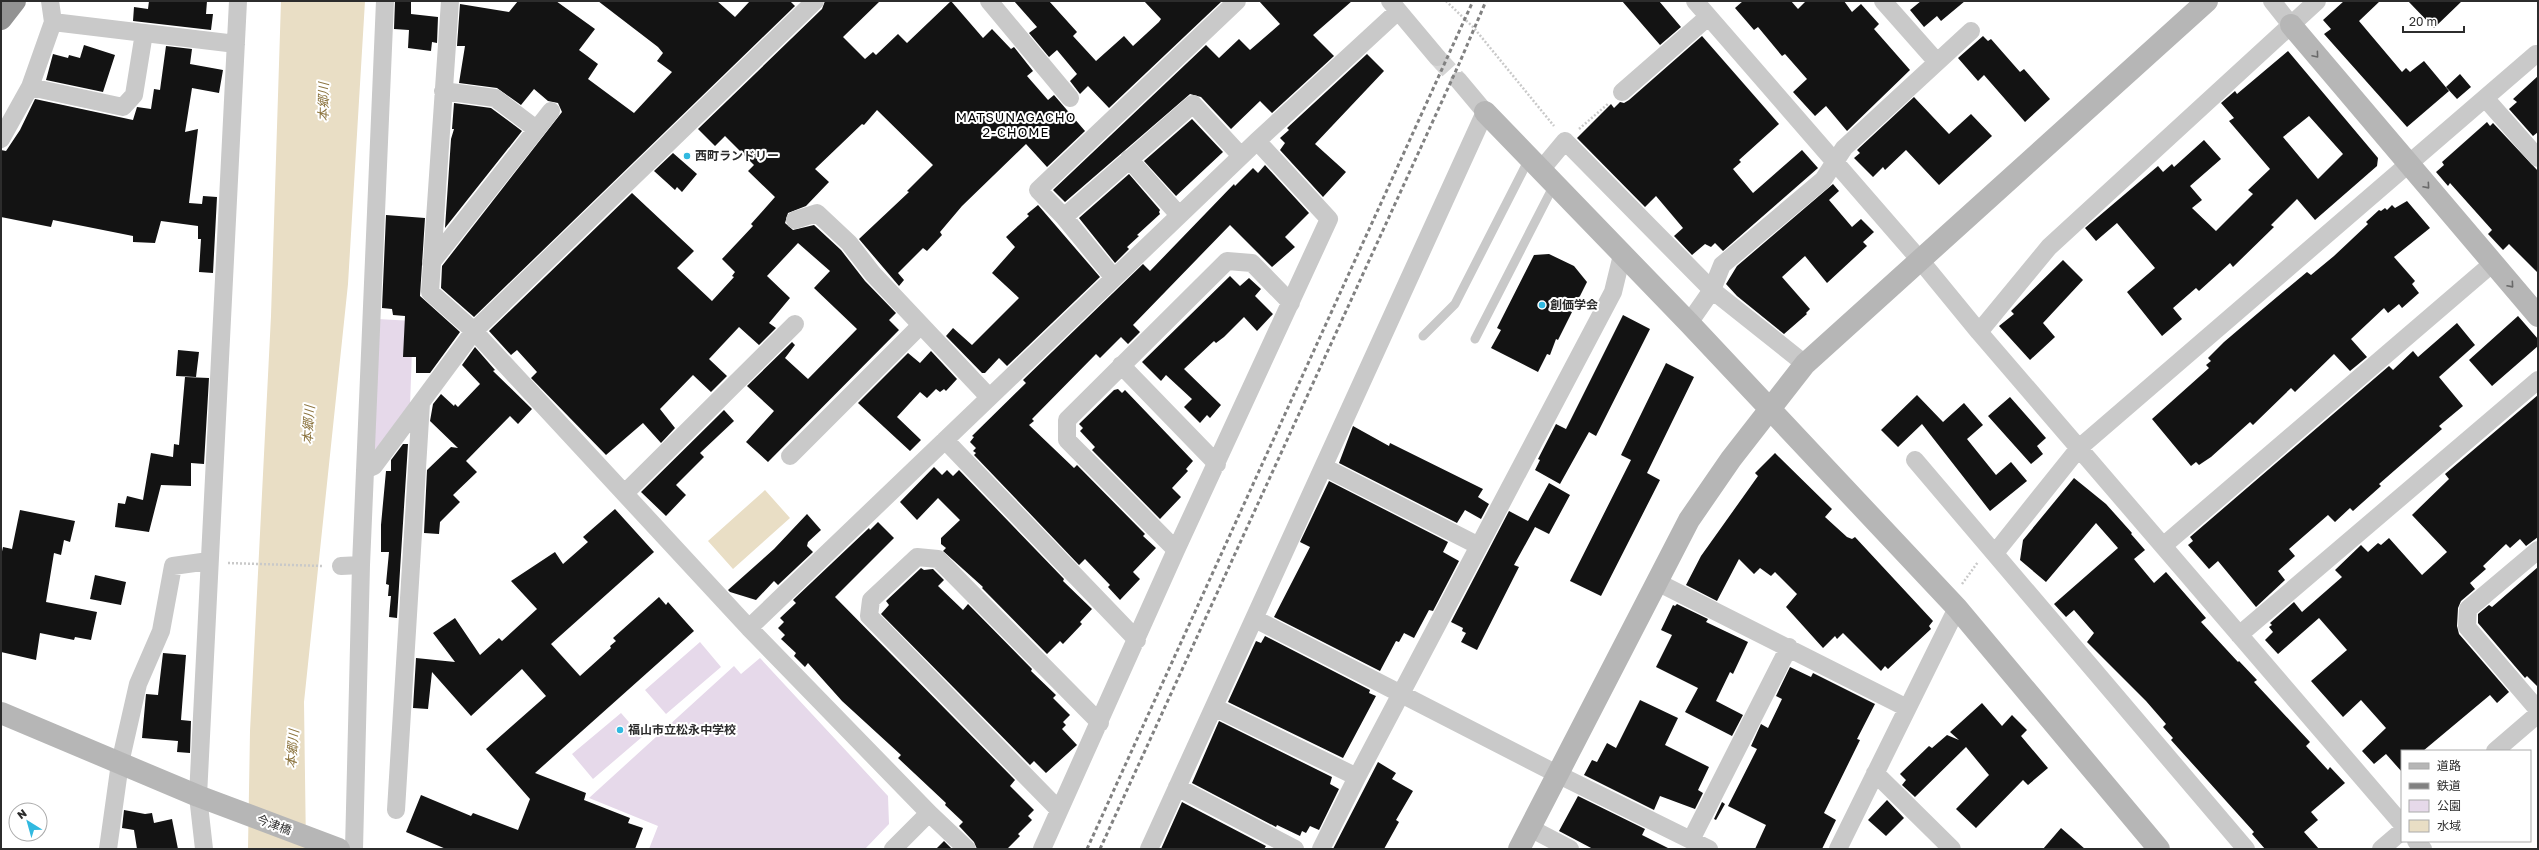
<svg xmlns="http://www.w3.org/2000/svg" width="2539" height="850" font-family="'Golos Text','Noto Sans JP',sans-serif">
<rect width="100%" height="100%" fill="#fff"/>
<path fill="#e6d9ea" d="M378,319L413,321L410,406L378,452H373Z
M700,642L721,667L666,714L645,690Z
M760,658L888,796L889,824L865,849H649L658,826L589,798L734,666L741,674Z
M621,713L642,737L593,779L572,754Z"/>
<path fill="#e9dec5" d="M281,1H365L348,284L304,702L306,849H248L250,731L271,316Z
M765,490L790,518L733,569L708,541Z"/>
<path fill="#131313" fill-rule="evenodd" d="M149,1H207L206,14H213L211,30L133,21L134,7L148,9Z
M395,1H411V14L438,17L437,43L432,42L431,51L408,48L409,30L394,29Z
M518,1H556L595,29L579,50L598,64L588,79L634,113L672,72L657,61L663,53L658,47L598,1H717L735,17L750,1H790L795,6L474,317L441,288L442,266L562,112L558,103L548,101L534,89L521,105L497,88L459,83L465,46H457L460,4L509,12Z
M825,1H880L843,37L865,59L873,52L876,55L898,34L907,43L951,1L983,38L992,29L1011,49L1014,47L1033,71L1027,76L1048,100L1054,95L1085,131L1047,167L1026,144L962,206L940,232L942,235L927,251L923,248L898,273L904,280L899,286L859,239L909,192L907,191L933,165L877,110L864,125L862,124L815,169L829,182L806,206L788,213L785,223L793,230L814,225L841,250L865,281L896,313L889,320L899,330L768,462L746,442L774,411L747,386L792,342L795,345L785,358L808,379L857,329L814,288L830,271L798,243L767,276L790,298L769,323L776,328L759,345L739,327L709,359L727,376L711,392L693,375L660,409L675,428L661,443L643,423L606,455L531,378L537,372L517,350L511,355L489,331L632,193L694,251L677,268L712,301L734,277L732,276L735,272L722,259L753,226L751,224L775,197L748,171L754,165L725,136L715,146L698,129L822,9Z
M1014,1H1049L1077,32L1073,36L1096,61L1124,36L1133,46L1159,22L1161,19L1144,1H1222L1109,108L1088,86L1080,94L1070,81L1077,74L1057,50L1049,57L1029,33L1037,27Z
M1259,1H1352L1313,35L1334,56L1272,113L1260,101L1231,129L1201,97L1190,94L1065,202L1053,190L1206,45L1219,58L1239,39L1250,50L1280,24Z
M1622,1H1659L1681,27L1660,45Z
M1743,1H1791L1798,9L1806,1H1844L1852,12L1861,4L1879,24L1874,29L1910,70L1847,131L1826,106L1815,116L1793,92L1807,79L1785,54L1782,56L1758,27L1754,30L1735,8Z
M1921,1H1965L1941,21L1937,16L1924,27L1910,10Z
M2344,1H2380L2359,21L2402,72L2406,68L2410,72L2424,61L2449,91L2407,127L2324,34L2331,29L2323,20Z
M2408,1H2462L2434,28Z
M1702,36L1779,124L1739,160L1741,162L1733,169L1753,193L1802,150L1818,168L1723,251L1715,243L1711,247L1705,244L1692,255L1674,236L1683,228L1656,196L1645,207L1577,138L1611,104L1614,108L1620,102L1624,103L1629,100Z
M1983,36L1988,41L1991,39L2020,72L2024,69L2050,99L2025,122L1984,75L1978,81L1958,58Z
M84,45L115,55L103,92L46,80L53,54L68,58L69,55L80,58Z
M166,46L192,49L190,64L223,70L219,93L192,88L185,132L198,129L189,203L202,204L203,196L217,197L213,273L199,272L201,239H198V226L161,221L155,243L133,242V236L53,220L51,227L1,217V150L6,151L20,130L35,99L133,120L137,107L151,109L154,89L160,90Z
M2288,51L2378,158L2377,166L2315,220L2297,199L2271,225L2274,227L2233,267L2230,263L2199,291L2196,288L2173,308L2182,319L2162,336L2127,292L2155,268L2117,223L2096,241L2085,228L2158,166L2163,172L2172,164L2174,167L2204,140L2221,159L2190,186L2202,200L2192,208L2216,231L2253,194L2248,190L2270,169L2229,121L2234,118L2221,103L2235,91L2237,94ZM2309,116L2343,154L2318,179L2283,137Z
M1367,54L1384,71L1315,144L1346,172L1323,197L1280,150L1285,143L1280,138L1289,130L1287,128Z
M2460,74L2471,87L2457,99L2446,87Z
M2538,76V132L2533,136L2509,109L2517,102L2513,99Z
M1914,97L1949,134L1971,114L1992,136L1939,185L1906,150L1885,170L1883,167L1873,177L1854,158L1860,153L1857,150Z
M454,103L491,108L522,131L445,228L451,139L454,129H452Z
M1192,119L1223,152L1176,196L1144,161Z
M2487,122L2490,126L2493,123L2538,171V273L2509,244L2503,250L2488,234L2492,230L2450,183L2448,186L2436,172L2444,165L2442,162Z
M673,153L697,174L682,192L677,187L675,190L654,171Z
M1265,165L1309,213L1285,237L1295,247L1272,267L1230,225L1133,325L1140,332L1128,344L1121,337L1100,358L1096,354L1032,419L1034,421L1029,425L1074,468L1077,465L1145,534L1143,536L1156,548L1133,572L1140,579L1120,600L1108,587L1110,585L1085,559L1079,565L974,455L976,453L973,451L976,448L970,442L974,437L972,436L1026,383L1023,380L1143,264L1150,271L1234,184L1235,186L1253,168L1258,173Z
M1129,174L1160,210L1159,212L1160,214L1137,235L1139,236L1127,247L1129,249L1115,263L1079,218Z
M1833,184L1839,191L1829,200L1852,227L1861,219L1874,232L1863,242L1867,246L1827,283L1805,256L1782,277L1810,309L1806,313L1807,314L1784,334L1737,296L1726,284L1737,266Z
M2407,201L2430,228L2394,257L2415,281L2412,284L2419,293L2402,308L2399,304L2388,313L2384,308L2351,339L2367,357L2350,371L2334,354L2295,392L2291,388L2253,425L2250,422L2211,457L2199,465L2196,462L2191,466L2152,419L2209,368L2206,365L2211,361L2208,358L2224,342L2271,302L2307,272L2311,275L2334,256L2368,224L2366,222L2379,210L2381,211L2385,208L2387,210L2392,205L2395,208Z
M1038,205L1100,277L1007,366L999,358L985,373H982L946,336L953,328L972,345L1019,298L992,273L1015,247L1006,237L1029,216L1027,214Z
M386,215L425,218L420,296L460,332L430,373H416V357H403L405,316L393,315L392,309L382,308Z
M1549,254L1574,266L1587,282L1558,340L1556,339L1550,355L1547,354L1538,372L1491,348L1501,330L1497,328L1534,255Z
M2063,260L2083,280L2043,323L2055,337L2030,360L1999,326L2014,314L2011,311Z
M1230,276L1240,286L1249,278L1261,289L1255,296L1273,314L1257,331L1244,317L1224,337L1216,343L1214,341L1184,369L1221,405L1210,418L1207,415L1200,423L1184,407L1192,399L1166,375L1161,381L1142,362Z
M1623,315L1650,329L1596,436L1589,432L1560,484L1535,470L1540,460L1538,459L1556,424L1566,429Z
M2518,316L2538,339V346L2492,386L2469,360Z
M2457,323L2475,345L2439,377L2463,406L2439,426L2442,429L2379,484L2381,486L2353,511L2350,508L2335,522L2328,515L2289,549L2295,556L2278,571L2285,580L2256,607L2218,561L2209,569L2188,545L2193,541L2190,537L2389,366L2393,370L2413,351L2418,357Z
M475,347L495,370L493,371L532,409L518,424L510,416L466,461L477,472L453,495L460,502L440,522L439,534L424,533L427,470L451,447L458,448L430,421L433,404L441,394L454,406L455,404L458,407L480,384L462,365Z
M178,350L199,352L196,377L176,376Z
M931,351L957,379L946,391L944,389L940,392L936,389L927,398L920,392L897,417L921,440L910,451L858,403L908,353L920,363Z
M1666,363L1694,377L1647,473L1660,480L1601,596L1570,581L1631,460L1621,455Z
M185,377L209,378L204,464L191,463V486L161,485L149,532L115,527L118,503L125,504L127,496L143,500L151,453L173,457L174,444L179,445Z
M1118,389L1122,393L1125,390L1193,461L1186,469L1188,471L1172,488L1181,497L1160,519L1092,450L1095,447L1080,431L1083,428L1079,424L1114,390Z
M1917,395L1943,422L1964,403L1983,425L1967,439L1996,475L2011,462L2027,481L1990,511L1922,424L1898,447L1881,430Z
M2538,395V537L2526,546L2520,539L2510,548L2506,544L2483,566L2486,569L2470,583L2475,589L2461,601L2458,608L2457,626L2459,634L2509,692L2497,703L2490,695L2423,751H2402V772L2386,754L2374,764L2362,751L2386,728L2361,700L2343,717L2311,681L2347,650L2319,618L2278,654L2265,640L2273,632L2269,627L2272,625L2270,623L2294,602L2302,612L2342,577L2335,570L2361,545L2368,552L2378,543L2381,545L2389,538L2422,575L2447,552L2412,515L2449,479L2445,474Z
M2010,397L2046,438L2037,446L2043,454L2031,464L1988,416Z
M724,410L734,421L700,453L704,457L676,485L686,495L666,516L641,492Z
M1353,426L1389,446L1390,443L1483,489L1478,497L1489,504L1481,519L1465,510L1457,523L1339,463Z
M403,444H408L397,618L389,617L391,596H388L389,585L386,584L389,552H381V525L386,471H391V460Z
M1775,453L1832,509L1825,517L1847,537L1852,539L1855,537L1933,621L1929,626L1931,629L1888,669L1885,666L1881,671L1843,633L1837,639L1835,636L1823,648L1786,607L1797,594L1775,572L1771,576L1760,568L1754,574L1739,559L1717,601L1686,585L1701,556L1758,476L1755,473Z
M934,467L942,475L947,470L953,476L959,470L1064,579L1063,581L1092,609L1080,622L1082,624L1063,644L1060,641L1047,654L982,588L983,587L943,551L946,548L941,544V538L960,520L938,498L917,520L900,502Z
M2074,478L2106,504L2132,533L2131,534L2145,550L2134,559L2154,583L2166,572L2206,618L2201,622L2238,662L2239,661L2257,680L2254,682L2310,742L2306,746L2328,770L2330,767L2345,783L2311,812L2318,820L2304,832L2319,849H2265L2252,834L2254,832L2171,740L2173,738L2163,727L2166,724L2146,701L2087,642L2094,633L2074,610L2066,617L2054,604L2118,548L2096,523L2046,582L2020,560L2023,540Z
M1329,481L1448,542L1443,552L1459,561L1433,611L1429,610L1414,638L1404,633L1399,642L1396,641L1380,671L1274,617L1310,547L1300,542Z
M1549,483L1570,495L1549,534L1535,527L1514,565L1519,567L1477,650L1461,642L1466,633L1462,631L1463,628L1451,622L1509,511L1528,521Z
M615,509L654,552L551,644L580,676L611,648L610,646L616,641L613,638L659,597L666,605L668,602L694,631L535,773L586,793L584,800L630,818L628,823L643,828L635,849H446L406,832L421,795L471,816L473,813L518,830L530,799L486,749L546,696L522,669L471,716L432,672L428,709L413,708L416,658L455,662L433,633L455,618L480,655L499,638L502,641L537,609L511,581L555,552L563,564L588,542L583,537Z
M20,510L75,521L70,542L64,540L61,555L54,553L46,602L97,612L91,640L75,637L74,640L40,633L36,660L1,652V556L3,547L12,549Z
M807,514L821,530L808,542L807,546L813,552L778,585L774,581L756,600L730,592L728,590L774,549Z
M878,522L894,538L835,597L1015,780L1010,786L1034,810L1028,816L1032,820L1018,834L1020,836L1007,849H977L974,842L959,826L963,822L945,805L946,803L898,758L901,755L842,701L808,663L805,667L794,656L796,653L781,639L785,635L778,628L784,622L780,618L796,603L793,600L869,528L870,530Z
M2538,567V687L2527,676L2525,678L2478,623V614L2489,605L2492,607Z
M921,568L924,570L933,569L944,580L938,586L963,610L968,604L1032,669L1031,671L1056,695L1053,698L1070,715L1063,722L1066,725L1062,729L1077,745L1046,773L1034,761L1030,765L881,614L889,605L886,601Z
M95,575L126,582L121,605L90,599Z
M1677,604L1708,619L1706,622L1748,642L1733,674L1730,672L1716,701L1743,715L1732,736L1685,712L1698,688L1656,667L1672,635L1661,630L1673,605L1675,606Z
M1265,636L1370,690L1369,693L1376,696L1343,758L1228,702L1256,641L1261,643Z
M163,653L186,655L181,720L191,721L190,753L177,752L178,741L142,738L146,694L158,695Z
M1790,667L1811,677L1813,673L1875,704L1857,739L1860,740L1824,813L1836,820L1822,849H1755L1766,825L1728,806L1757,749L1751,746L1761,724L1768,728L1782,699L1776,696Z
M1640,700L1678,718L1665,745L1709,767L1698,790L1703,793L1695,809L1660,796L1654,810L1584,775L1592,760L1597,762L1607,743L1616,748Z
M1982,703L2002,726L2012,715L2027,730L2021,736L2048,768L2028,785L2023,780L1976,828L1956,809L1989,775L1966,747L1915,797L1902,785L1906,780L1900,774L1929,746L1932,748L1947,735L1959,740L1950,732Z
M1219,721L1332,777L1330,784L1339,789L1319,830L1310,826L1306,833L1302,831L1300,836L1277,825L1276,827L1192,783Z
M1378,762L1396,773L1392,779L1413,791L1396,820L1399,822L1384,849H1333Z
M1578,796L1645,829L1642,835L1670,849H1593L1559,831Z
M1887,800L1904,818L1886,836L1868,820Z
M1182,802L1266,846L1264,849H1161Z
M1722,802L1725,804L1716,820L1714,819Z
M124,810L145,814L152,813L154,823L172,819L178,849H137L134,830L122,828Z
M2061,828L2085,849H2043Z
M944,841L952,849H936Z"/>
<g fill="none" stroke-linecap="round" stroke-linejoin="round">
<path stroke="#d5d5d5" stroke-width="18" stroke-dasharray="18 9" stroke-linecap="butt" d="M1437,57L1459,81"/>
<path stroke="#c9c9c9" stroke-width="2.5" stroke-dasharray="2 2" stroke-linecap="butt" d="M1446,1L1474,28L1554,126
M1579,129L1609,103
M228,563L323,566
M1962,584L1978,562"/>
<path stroke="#c9c9c9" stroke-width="9" d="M1423,336L1455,304L1529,159
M1475,339L1554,185"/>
<path stroke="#c9c9c9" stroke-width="18" d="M450,1L430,292L474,331L749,628L929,813L967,849
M989,1L1070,98
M1390,1L1437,57
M1695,1L1920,260L1979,332L2402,824
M1883,1L1937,62
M2272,1L2291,25
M53,22L236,44
M30,87L123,107L134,95L144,33
M443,91L495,98L536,129
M1622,92L1708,17
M2485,98L2538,158
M1,139L30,87L53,22L50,1
M1129,159L1179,215
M1540,171L1565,141L1712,290L1805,364
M1064,217L1038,190L1237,1
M795,220L817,213L849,243L873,274L989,397
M431,263L551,111
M1114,278L1064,217L1193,104L1241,156
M1689,323L1712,290L1722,265L1823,180L1844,148L1971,31
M1979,332L2049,247L2317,1
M1121,365L1217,464
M945,440L1137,640
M790,456L921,325
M1915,460L2246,849
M1324,467L1479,546
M365,470L374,466L474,331L815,1
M625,493L795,324
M2163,546L2493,263
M1176,550L1067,440V420L1227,261L1252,263L1291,303
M2538,550L2468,609L2467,627L2538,710
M1995,553L2079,448L2536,54
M341,566L361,565
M1657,582L1907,708
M1255,619L1557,774L1709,849
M749,628L1257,141L1398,11
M2239,635L2538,380
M1214,707L1357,777
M2495,751L2538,714
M1875,773L1952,849
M1177,787L1295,849
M396,810L421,403
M1059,810L869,616L871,600L917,557L938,559L1100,723
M1530,828L1570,849
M1691,840L1789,647
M2416,841L2423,849
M108,849L120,763L138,684L161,631L173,566L209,561
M204,849L198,796L238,1
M354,849L361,565L385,1
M893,849L929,813
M1042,849L1176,550L1329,219L1257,141
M1149,849L1485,112L1459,81
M1321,849L1357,777L1613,292L1622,255
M1838,849L1957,608
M2381,849L2402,831"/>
<path stroke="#b6b6b6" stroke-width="22" d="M2291,25L2538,316
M1485,112L1689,323L1957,608L2159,849
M1,713L198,796L339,849
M1519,849L1689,520L1731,459L1805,364L2207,1"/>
<path stroke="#939393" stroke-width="22" d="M1,19L15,1"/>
<path stroke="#818181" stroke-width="3" stroke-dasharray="4 3" stroke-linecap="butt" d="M1087,849L1473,1
M1100,849L1459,64L1486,1"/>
</g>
<defs><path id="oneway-chevron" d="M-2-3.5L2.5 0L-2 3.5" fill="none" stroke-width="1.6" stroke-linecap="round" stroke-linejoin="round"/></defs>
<g stroke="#6a6a6a">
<use href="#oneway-chevron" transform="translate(2316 55) rotate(50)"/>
<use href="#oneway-chevron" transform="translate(2427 186) rotate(49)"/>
<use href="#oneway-chevron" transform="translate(2511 285) rotate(49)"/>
</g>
<g fill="#31b9e0" stroke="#fff" stroke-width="1.5">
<circle cx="687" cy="156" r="4"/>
<circle cx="1542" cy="305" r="4"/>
<circle cx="620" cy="730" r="4"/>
</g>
<g text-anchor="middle" stroke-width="4" stroke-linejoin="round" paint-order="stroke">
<g font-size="12" font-weight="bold" fill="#2c2c2c" stroke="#fff" text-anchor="start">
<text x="695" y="160">西町ランドリー</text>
<text x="1550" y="309">創価学会</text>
<text x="628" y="734">福山市立松永中学校</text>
</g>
<g font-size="12" fill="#2c2c2c" stroke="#fff">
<text transform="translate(274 825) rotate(20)" y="4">今津橋</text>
</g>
<g font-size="13" font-style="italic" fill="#8b733d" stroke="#fff">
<text transform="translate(323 102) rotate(-89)" y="5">本郷川</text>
<text transform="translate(308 425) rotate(-86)" y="5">本郷川</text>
<text transform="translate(292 749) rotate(-85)" y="5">本郷川</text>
</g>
<g font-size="13" letter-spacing="1" fill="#000" stroke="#fff">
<text x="1016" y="122">MATSUNAGACHO<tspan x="1016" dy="15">2-CHOME</tspan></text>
</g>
</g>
<rect width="2539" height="850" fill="none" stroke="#2c2c2c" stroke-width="4"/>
<rect x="2401" y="750" width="130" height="92" fill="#ffffff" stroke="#ababab"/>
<rect x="2409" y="763" width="20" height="6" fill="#b6b6b6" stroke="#ababab"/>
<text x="2437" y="770" font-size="12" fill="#2c2c2c">道路</text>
<rect x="2409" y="783" width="20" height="6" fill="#818181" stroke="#ababab"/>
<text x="2437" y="790" font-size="12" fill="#2c2c2c">鉄道</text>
<rect x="2409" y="800" width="20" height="12" fill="#e6d9ea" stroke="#ababab"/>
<text x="2437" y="810" font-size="12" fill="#2c2c2c">公園</text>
<rect x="2409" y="820" width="20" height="12" fill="#e9dec5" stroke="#ababab"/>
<text x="2437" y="830" font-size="12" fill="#2c2c2c">水域</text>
<g transform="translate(28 822) rotate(323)"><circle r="19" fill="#ffffff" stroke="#ababab"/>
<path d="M0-3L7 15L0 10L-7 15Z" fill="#31b9e0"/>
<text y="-6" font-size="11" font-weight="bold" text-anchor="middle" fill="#2c2c2c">N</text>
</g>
<path d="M2403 26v6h61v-6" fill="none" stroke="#2c2c2c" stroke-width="2"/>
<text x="2409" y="26" font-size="12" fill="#2c2c2c" stroke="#ffffff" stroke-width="3" paint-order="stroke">20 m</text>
</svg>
